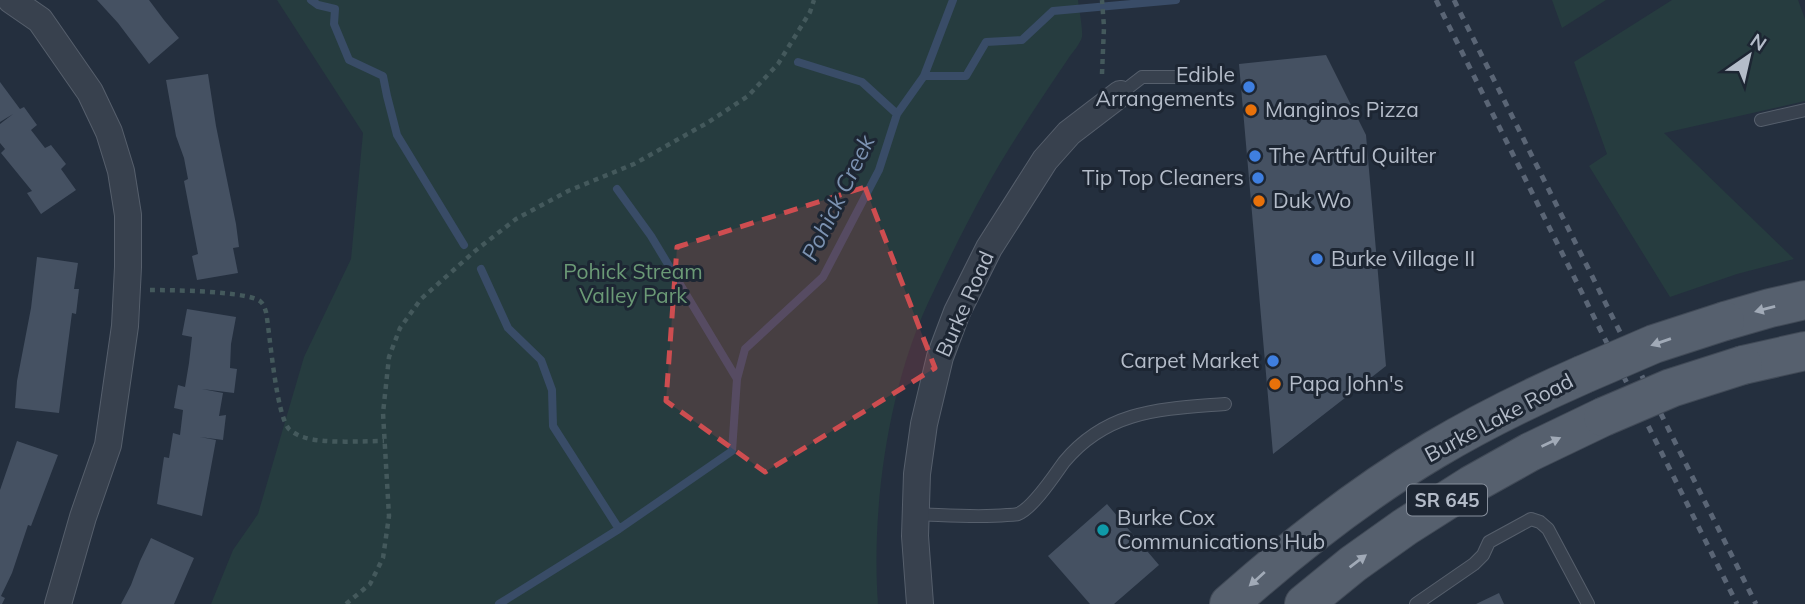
<svg xmlns="http://www.w3.org/2000/svg" width="1805" height="604" font-family="Mulish,sans-serif">
<rect width="100%" height="100%" fill="#242f3e"/>
<path fill="#263c3f" d="M277,0H1078C1079,10 1083,28 1082,37C1080,44 1072,53 1068,59C1052,83 1036,106 1021,130C985,185 956,244 928,303C888,389 871,510 878,604H211L233,550L258,514L304,357L351,259L363,133Z
M1552,0H1606L1562,28Z
M1672,0H1798L1805,19V101L1664,133L1794,259L1737,274L1670,297L1589,166L1607,154L1574,62Z"/>
<g fill="none" stroke-linecap="round" stroke-linejoin="round">
<path stroke="#394c67" stroke-width="8" d="M311,0L318,5L335,9L334,24L349,60L383,76L387,96L397,135L464,245
M798,62L862,82L897,114
M924,76H966L986,42L1022,40L1053,11L1176,0
M617,189L651,236L737,379
M481,269L508,328L541,360L552,390L553,426L619,529
M499,604L619,529L732,451L737,379L745,349L823,277L879,170L897,114L924,76L953,0"/>
</g>
<path fill="#455162" d="M97,0H149L164,20L179,38L149,64L118,23Z
M1326,55L1366,135L1386,366L1273,454L1239,64Z
M208,74L216,126L236,224L239,247L233,248L238,273L197,280L192,256L198,254L184,181L188,179L184,158L176,136L166,80Z
M0,82L20,109L24,107L37,125L31,130L45,148L51,145L66,164L61,169L76,190L41,214L27,193L32,191L1,153L5,149L0,143V124L13,114L0,122Z
M37,257L78,263L74,289H79L76,314L72,313L59,413L15,408L17,381L31,308Z
M187,309L236,317L231,344L230,368L237,369L234,393L202,389L223,393L219,416L226,415L223,440L200,437L216,440L202,516L157,504L164,457L169,458L173,433L180,435L183,410L174,408L178,385L185,387L189,363L192,337L182,335Z
M17,441L58,455L31,526L28,525L12,573L1,596L5,598L2,604H0V490Z
M1107,504L1159,565L1114,604H1090L1048,556Z
M151,538L194,558L174,604H121L131,585L140,561Z
M1499,593L1504,604H1476Z"/>
<g fill="none" stroke-linecap="round" stroke-linejoin="round">
<defs>
<path id="lane" d="M1120,94L1142,77H1196
M1761,120L1805,110
M916,514C946,515 977,518 1007,515C1011,515 1015,515 1018,514C1033,508 1054,476 1064,462C1108,409 1163,409 1225,404
M1416,604L1474,564L1483,555L1489,542L1531,519L1540,522L1548,529L1588,604"/>
<path id="street" d="M11,0L40,20L90,92L109,132L121,171L128,215V267L125,326L108,445L83,517L58,604
M920,604L915,536L917,474L924,424L940,357L957,312L989,248L1045,160L1069,133L1120,94"/>
<path id="primary" d="M1725,321L1770,308L1805,300
M1743,365L1805,351
M1229,604C1293,547 1360,494 1434,450C1481,422 1532,397 1582,375
M1304,604L1353,564L1405,527L1471,485L1530,452L1603,417"/>
</defs>
<use href="#lane" stroke="#565f6c" stroke-width="14"/>
<use href="#street" stroke="#565f6c" stroke-width="28"/>
<use href="#primary" stroke="#414a57" stroke-width="40"/>
<path stroke="#44595c" stroke-width="4.5" stroke-dasharray="5 5" stroke-linecap="butt" d="M1102,74L1104,27L1102,0
M150,290C169,290 251,291 261,302C264,305 265,309 266,312C270,334 276,415 289,429C292,432 299,436 303,437C322,444 363,441 384,441
M346,604L370,584L383,558L389,516L383,413L389,357L400,328L421,299L475,251L516,219L568,191L634,164L707,123L748,96L778,64L810,12L814,0"/>
<use href="#lane" stroke="#38414e" stroke-width="12"/>
<use href="#street" stroke="#38414e" stroke-width="26"/>
<use href="#primary" stroke="#56606e" stroke-width="38"/>
<path stroke="#5a6575" stroke-width="5" stroke-dasharray="7 7" stroke-linecap="butt" d="M1436,0L1737,604
M1454,0L1756,604"/>
<defs>
<path id="primary-bridge" d="M1582,375L1654,344L1725,321
M1603,417L1671,388L1743,365"/>
</defs>
<use href="#primary-bridge" stroke="#414a57" stroke-width="40" stroke-linecap="butt"/>
<use href="#primary-bridge" stroke="#56606e" stroke-width="38"/>
</g>
<defs><path id="oneway-solid" d="M-6-.8H1V-3.2L6.5 0L1 3.2V.8H-6Z" transform="scale(1.75)"/></defs>
<g fill="#a1aab7">
<use href="#oneway-solid" transform="translate(1765 309) rotate(165)"/>
<use href="#oneway-solid" transform="translate(1661 342) rotate(161)"/>
<use href="#oneway-solid" transform="translate(1551 442) rotate(-25)"/>
<use href="#oneway-solid" transform="translate(1358 561) rotate(-37)"/>
<use href="#oneway-solid" transform="translate(1257 579) rotate(138)"/>
</g>
<path fill="#ce4d50" fill-opacity="0.2" stroke="#ce4d50" stroke-width="5" stroke-dasharray="14 9" stroke-linejoin="round" d="M865,187L935,368L765,472L666,401L677,247Z"/>
<g fill="#3f7fe0" stroke="#1d2633" stroke-width="2.5">
<circle cx="1249" cy="87" r="7"/>
<circle cx="1255" cy="156" r="7"/>
<circle cx="1258" cy="178" r="7"/>
<circle cx="1317" cy="259" r="7"/>
<circle cx="1273" cy="361" r="7"/>
</g>
<g fill="#e8710a" stroke="#1d2633" stroke-width="2.5">
<circle cx="1251" cy="110" r="7"/>
<circle cx="1259" cy="201" r="7"/>
<circle cx="1275" cy="384" r="7"/>
</g>
<circle fill="#0f9aa8" stroke="#1d2633" stroke-width="2.5" cx="1103" cy="530" r="7"/>
<g text-anchor="middle" stroke-width="6" stroke-linejoin="round" paint-order="stroke">
<rect fill="#1d2633" stroke="#878f9c" stroke-width="2" x="1407" y="484.5" width="80" height="31" rx="5"/>
<g font-size="19" font-weight="bold" fill="#b4bcc9">
<text x="1447" y="507">SR 645</text>
</g>
<g font-size="21" fill="#b4bcc9" stroke="#1d2633" text-anchor="start">
<text x="1235" y="82" text-anchor="end">Edible<tspan x="1235" dy="24">Arrangements</tspan></text>
<text x="1265" y="117">Manginos Pizza</text>
<text x="1269" y="163">The Artful Quilter</text>
<text x="1244" y="185" text-anchor="end">Tip Top Cleaners</text>
<text x="1273" y="208">Duk Wo</text>
<text x="1331" y="266">Burke Village II</text>
<text x="1259" y="368" text-anchor="end">Carpet Market</text>
<text x="1289" y="391">Papa John's</text>
<text x="1117" y="525">Burke Cox<tspan x="1117" dy="24">Communications Hub</tspan></text>
</g>
<g font-size="21" fill="#6b9a76" stroke="#1d2633">
<text x="633" y="279">Pohick Stream<tspan x="633" dy="24">Valley Park</tspan></text>
</g>
<g font-size="21" fill="#b4bcc9" stroke="#1d2633">
<text transform="translate(965 304) rotate(-66)" y="7">Burke Road</text>
<text transform="translate(1499 418) rotate(-28)" y="7">Burke Lake Road</text>
</g>
<g font-size="23" font-style="italic" fill="#7c92b1" stroke="#1d2633">
<text transform="translate(838 198) rotate(-64)" y="8">Pohick Creek</text>
</g>
</g>
<g transform="translate(1749 56) rotate(34)" stroke="#1d2633" stroke-width="5" paint-order="stroke">
<path d="M0-5L12 26L0 18L-12 26Z" fill="#b4bcc9"/>
<text y="-10" font-size="19" font-weight="bold" text-anchor="middle" fill="#b4bcc9">N</text>
</g>
</svg>
